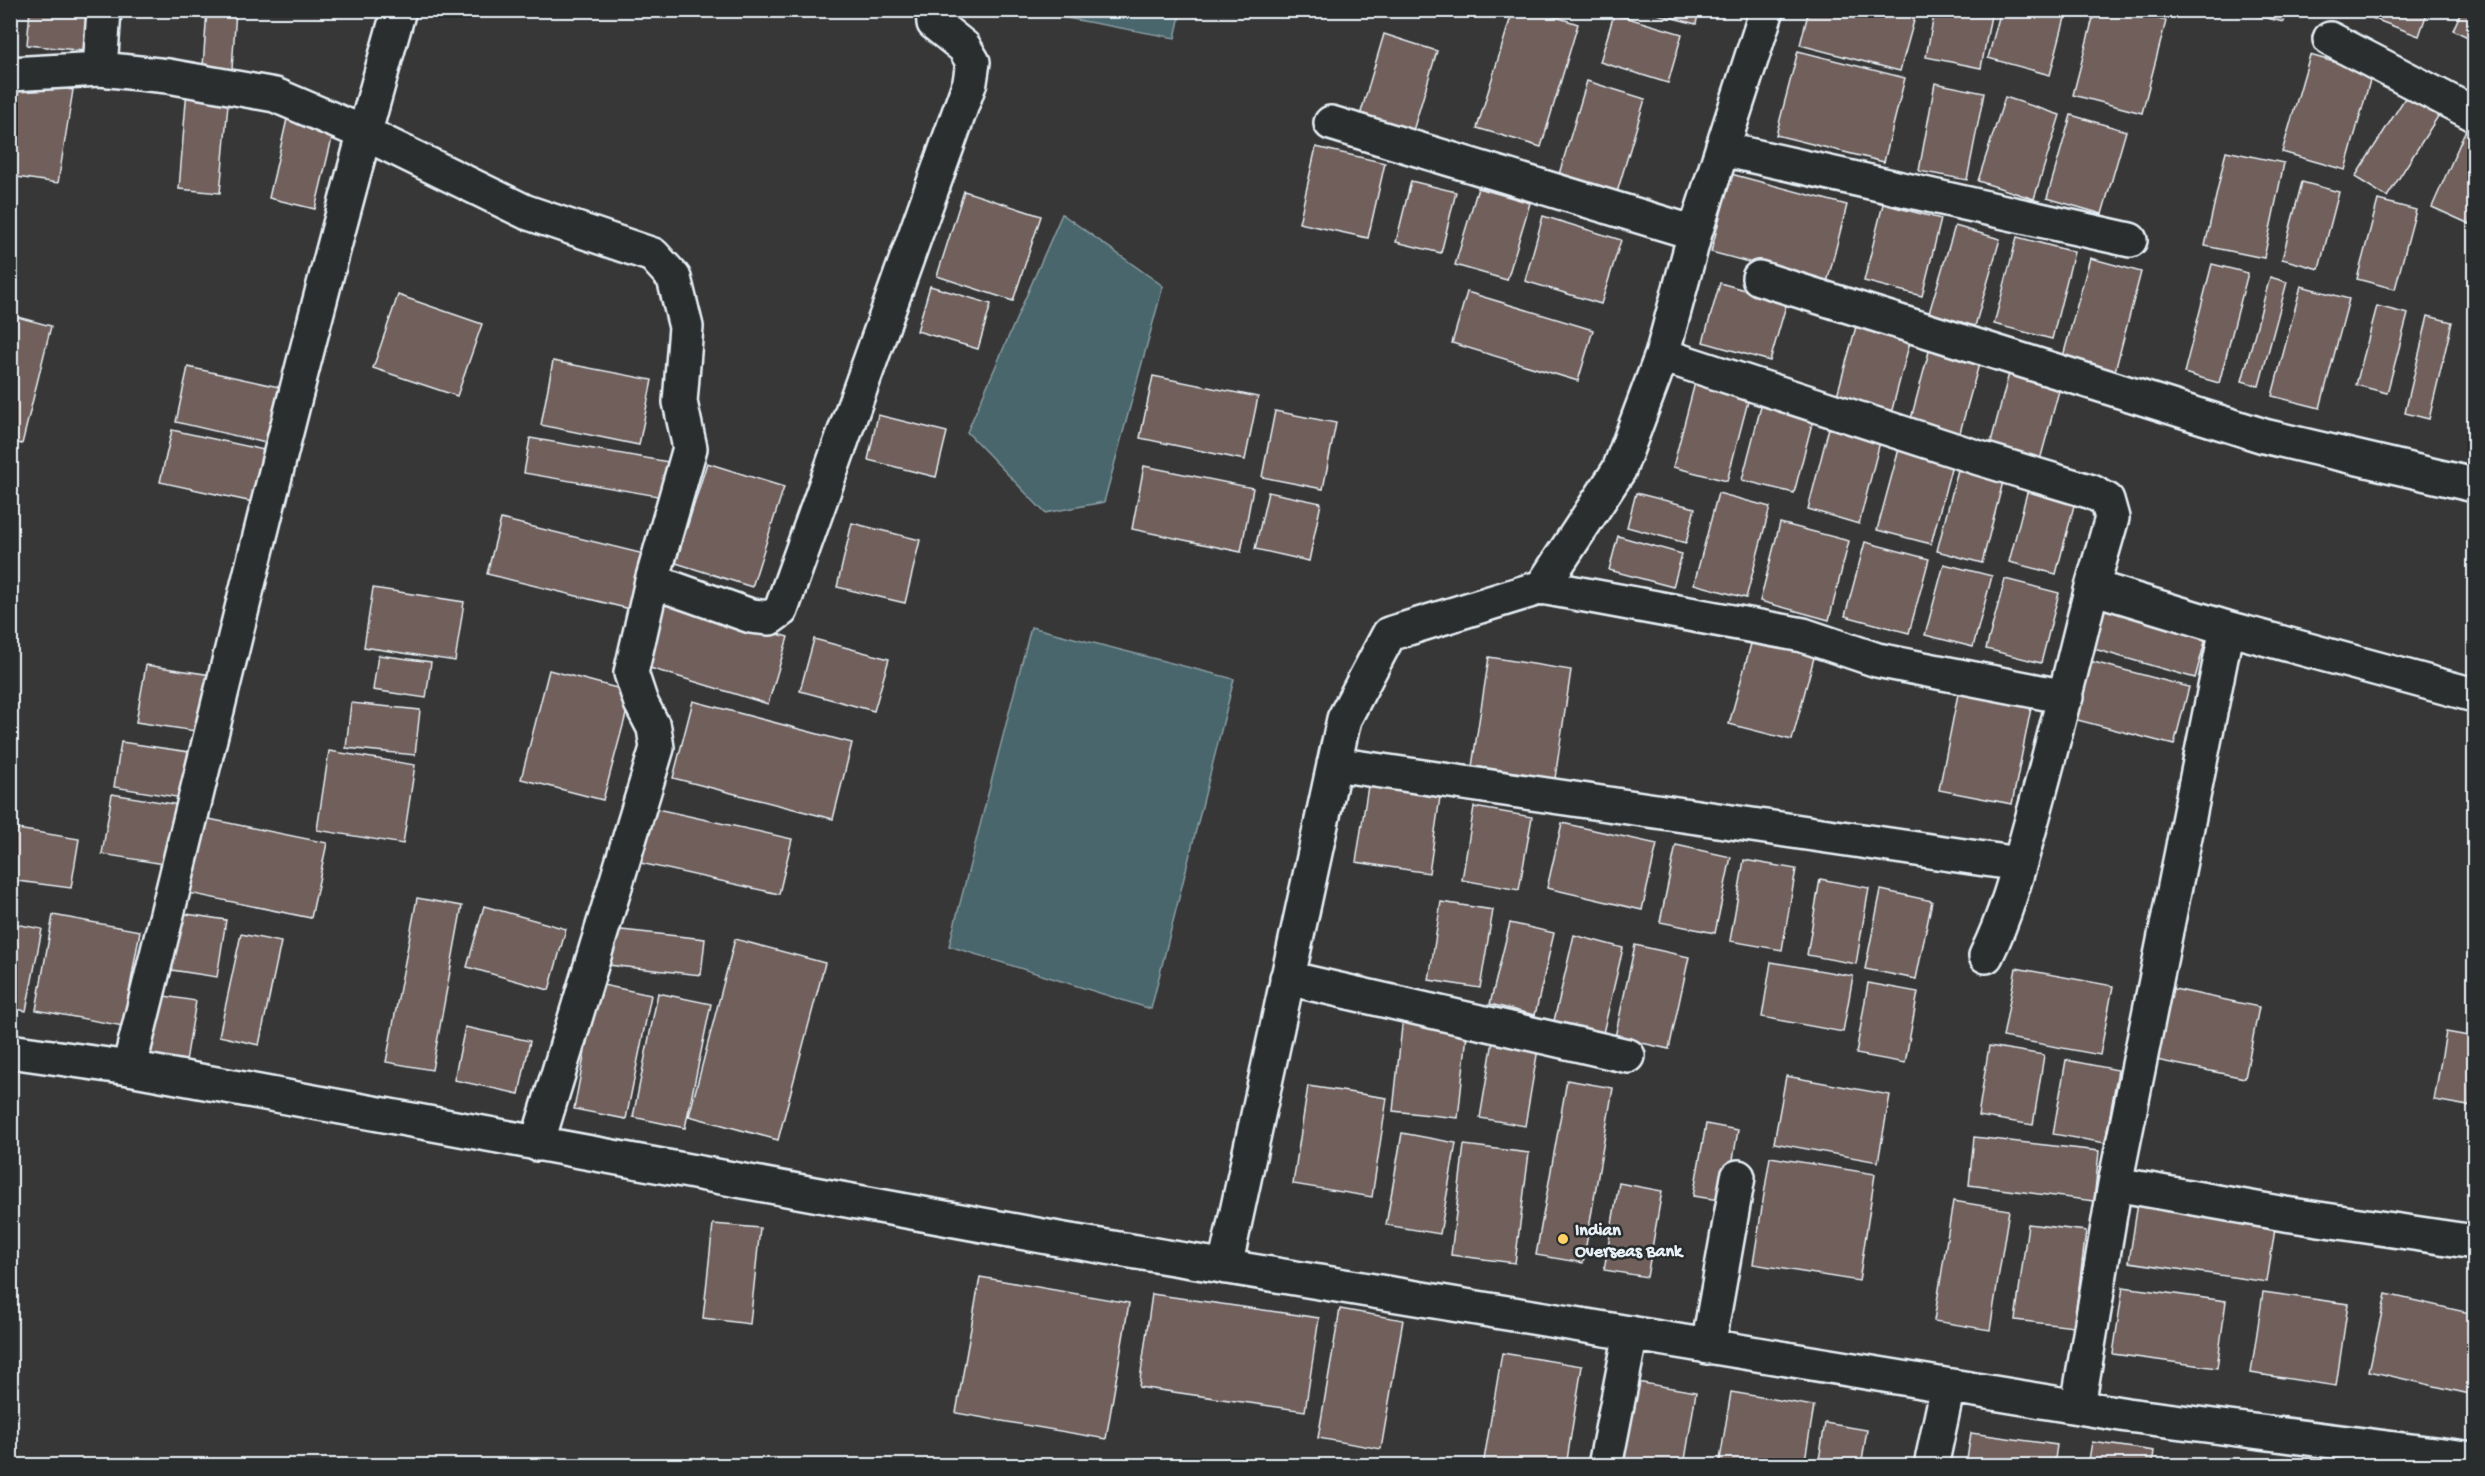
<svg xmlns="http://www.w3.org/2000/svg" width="2485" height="1476" font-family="'Gochi Hand',sans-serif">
<rect width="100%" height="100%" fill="#383737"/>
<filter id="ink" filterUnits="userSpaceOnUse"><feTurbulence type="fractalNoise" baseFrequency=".0167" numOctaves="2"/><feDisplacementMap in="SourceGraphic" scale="12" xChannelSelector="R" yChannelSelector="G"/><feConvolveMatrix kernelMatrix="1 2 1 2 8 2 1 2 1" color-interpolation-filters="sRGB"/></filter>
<g filter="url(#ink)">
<path fill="#49666c" stroke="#899ea4" stroke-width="1.5" d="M1028,11H1181L1175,38Z
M1062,214L1163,286L1104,502L1045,513L967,432Z
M1031,627L1234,679L1151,1009L949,946Z"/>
<path fill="#705e5a" stroke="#e8f1f8" stroke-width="1.5" d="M30,10H91L87,51L27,45Z
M207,10H236L232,69L203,67Z
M1513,10H1534L1578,24L1541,147L1477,128Z
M1642,10H1699L1696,24Z
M1809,10H1917L1900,71L1800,45Z
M1935,10H1992L1981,68L1926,57Z
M2001,10H2067L2050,75L1988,58Z
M2095,10H2127L2166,21L2142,113L2073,95Z
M2233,10H2287L2284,22Z
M2351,10H2428L2419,36Z
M2462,10H2474V40L2453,30Z
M1614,14L1682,34L1668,83L1600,62Z
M1384,34L1437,51L1412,134L1359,119Z
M1798,51L1905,78L1884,162L1776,135Z
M2310,55L2372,73L2345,170L2282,152Z
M1587,81L1645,99L1615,199L1557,181Z
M20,82L73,90L58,183L10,176V141Z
M1935,83L1984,93L1967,180L1919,171Z
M187,89L229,93L220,193L179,189Z
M2410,90L2442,110L2387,197L2355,177Z
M2005,97L2060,115L2034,199L1978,181Z
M2071,115L2126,131L2102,214L2047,198Z
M287,119L334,130L315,209L269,198Z
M2468,125L2474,128V226L2432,207Z
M1316,147L1385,163L1368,238L1299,223Z
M2226,151L2284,163L2264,258L2205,246Z
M1731,174L1847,205L1827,283L1711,252Z
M1411,181L1456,192L1441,253L1396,242Z
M2302,182L2339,192L2319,269L2282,259Z
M1478,188L1530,203L1507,280L1455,265Z
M964,191L1041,216L1013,301L937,276Z
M2378,200L2416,210L2395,289L2357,279Z
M1883,204L1941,219L1922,296L1864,281Z
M1543,216L1621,240L1601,304L1525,281Z
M1955,226L2000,239L1975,326L1929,313Z
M2017,237L2074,252L2052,339L1994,324Z
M2090,258L2141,272L2114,375L2062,360Z
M2212,264L2248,273L2219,383L2184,373Z
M2270,277L2287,282L2259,386L2242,381Z
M1720,283L1787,302L1770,361L1703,342Z
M930,286L991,304L978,349L917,331Z
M2301,286L2349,299L2320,408L2272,396Z
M1467,292L1593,330L1578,381L1452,343Z
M398,295L482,324L457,396L373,368Z
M2377,306L2408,314L2387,393L2356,385Z
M10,315L51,326L22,444L10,441Z
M2428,316L2452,322L2429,419L2405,413Z
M1857,323L1911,338L1889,421L1834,406Z
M1931,344L1981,357L1957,443L1908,430Z
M553,361L652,380L639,445L541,425Z
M2012,362L2063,376L2037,471L1987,457Z
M188,367L279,387L266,443L176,422Z
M1697,375L1751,390L1727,481L1673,467Z
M1153,376L1258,397L1245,460L1140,438Z
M1764,395L1816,408L1794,493L1742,480Z
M1275,411L1336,423L1323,489L1262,477Z
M878,415L947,432L936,477L868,460Z
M1831,420L1882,434L1859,524L1808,509Z
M172,430L264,450L253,502L160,482Z
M530,438L675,463L669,498L524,473Z
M1902,438L1955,453L1931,544L1877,530Z
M707,463L784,487L752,587L676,563Z
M1144,466L1253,488L1241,552L1132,529Z
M1959,466L2004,478L1982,563L1937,551Z
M2030,481L2077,494L2056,574L2009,562Z
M1268,492L1321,503L1309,561L1255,549Z
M1636,493L1695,508L1686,543L1627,527Z
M1718,493L1770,507L1746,598L1694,584Z
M501,519L644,554L630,609L487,574Z
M852,523L920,540L905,603L837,587Z
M1780,523L1849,541L1829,620L1760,601Z
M1618,536L1682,554L1673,587L1609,570Z
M1865,542L1929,559L1909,633L1845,616Z
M1944,564L1992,576L1973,647L1925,635Z
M2005,579L2059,593L2041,663L1986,649Z
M373,588L464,602L455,661L364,647Z
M2102,596L2209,627L2195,678L2087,647Z
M660,599L788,637L768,704L640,665Z
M1754,633L1816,650L1792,740L1729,724Z
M814,639L889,659L874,711L800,691Z
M378,655L431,662L426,698L373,690Z
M1489,657L1571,670L1554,785L1471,773Z
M2082,659L2189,687L2174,745L2066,717Z
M146,665L211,675L202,732L136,722Z
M549,670L632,692L603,800L521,779Z
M1959,689L2032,703L2012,804L1939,790Z
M693,701L852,743L833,819L673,778Z
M351,703L420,710L415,755L346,748Z
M121,742L189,752L182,798L114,787Z
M329,751L415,765L403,844L317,830Z
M1368,786L1440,797L1429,873L1356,862Z
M112,794L186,806L176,866L102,854Z
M648,807L792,839L779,894L636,862Z
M1474,807L1532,817L1519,890L1462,880Z
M204,818L327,843L311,918L189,893Z
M1562,823L1657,844L1642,910L1547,888Z
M11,828L79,839L71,888L10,880Z
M1676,845L1731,857L1715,933L1660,922Z
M1744,860L1796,869L1782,950L1730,941Z
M1820,879L1869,888L1856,964L1807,955Z
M1881,890L1932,901L1916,979L1865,969Z
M417,898L462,906L432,1070L386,1062Z
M1441,902L1493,910L1480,988L1429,980Z
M484,906L566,929L549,990L467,967Z
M180,913L226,920L217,977L172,970Z
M53,915L140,931L123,1026L36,1010Z
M10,923L42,929L26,1011L10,1008Z
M1510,923L1554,933L1535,1015L1490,1004Z
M612,929L705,939L701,975L608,965Z
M241,934L281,942L259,1045L219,1036Z
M1574,935L1623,948L1603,1033L1554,1021Z
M735,939L825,963L778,1140L689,1116Z
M1635,945L1689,957L1669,1049L1615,1037Z
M1771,962L1853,976L1843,1032L1762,1017Z
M2016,968L2113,986L2100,1055L2003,1037Z
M1868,983L1918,992L1905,1063L1856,1054Z
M598,984L651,995L626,1119L574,1109Z
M2165,987L2259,1007L2245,1078L2151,1059Z
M658,993L711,1004L685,1128L633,1117Z
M152,994L196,1001L186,1061L143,1054Z
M1403,1017L1468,1025L1458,1118L1393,1111Z
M465,1027L530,1041L519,1094L454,1080Z
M2446,1032L2474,1037V1107L2434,1100Z
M1494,1035L1539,1043L1525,1126L1480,1118Z
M1989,1046L2044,1055L2033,1125L1978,1116Z
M2066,1060L2118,1070L2105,1143L2053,1134Z
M1786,1076L1890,1095L1878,1162L1774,1143Z
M1567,1080L1613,1088L1583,1263L1536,1255Z
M1308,1086L1387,1098L1372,1197L1293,1184Z
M1706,1124L1738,1130L1726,1201L1693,1196Z
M1402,1133L1456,1143L1440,1234L1386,1225Z
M1974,1137L2099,1151L2094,1201L1969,1185Z
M1464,1145L1529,1153L1515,1263L1451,1255Z
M1770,1157L1875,1174L1859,1281L1753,1264Z
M1619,1183L1662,1191L1647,1277L1604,1270Z
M1953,1201L2009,1210L1990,1330L1934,1321Z
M2138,1203L2276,1222L2267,1282L2129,1262Z
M713,1224L760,1228L750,1324L703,1318Z
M2028,1224L2086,1231L2074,1327L2015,1320Z
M980,1277L1129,1303L1106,1439L956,1413Z
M2123,1287L2226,1301L2217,1368L2113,1354Z
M2263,1292L2348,1304L2336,1386L2251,1373Z
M1152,1294L1319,1318L1305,1411L1139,1387Z
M2386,1294L2474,1314V1395L2369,1371Z
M1340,1309L1403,1320L1381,1449L1318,1438Z
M1502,1353L1582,1366L1566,1466H1483Z
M1637,1382L1696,1392L1684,1466H1623Z
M1731,1392L1814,1406L1804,1466H1719Z
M1825,1423L1867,1430L1861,1466H1818Z
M1971,1433L2057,1445L2054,1466H1966Z
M2092,1442L2154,1451L2152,1466H2088Z"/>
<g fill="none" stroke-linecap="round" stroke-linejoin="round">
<defs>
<path id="minor" d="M2330,39L2474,114
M100,69L104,10
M10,74L100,69L168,76L275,95L364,133L526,212L653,255L674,278L686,327L680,402L690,448L652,581L631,673L641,703L654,728L657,748L537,1144
M1331,123L1695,233
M1722,149L2130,240
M1759,278L2264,436L2474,485
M1662,355L1979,458L2092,492L2107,500L2112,518L2092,587L2227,628L2474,695
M652,581L751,616L770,618L781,610L970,82L973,62L964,47L934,23L933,10
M1542,587L1803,635L1877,660L2066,697
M1334,764L2019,864
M1986,956C2009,909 2021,859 2035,809C2055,735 2074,661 2092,587
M1287,978L1628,1056
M10,1051L129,1068L1064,1240L2127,1415L2474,1459
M129,1068C217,715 299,360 399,10
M2115,1184L2285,1214L2474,1242
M1225,1267L1344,719L1389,634L1542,587L1619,470L1662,355L1695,233L1767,10
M1708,1347L1738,1177
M2078,1406L2115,1184L2227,628
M1605,1466L1631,1333
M1931,1466L1948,1386"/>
</defs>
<use href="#minor" stroke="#e8f1f8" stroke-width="38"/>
<use href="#minor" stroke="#2a2d2e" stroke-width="33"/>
</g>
</g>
<circle fill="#ffd166" stroke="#2a2d2e" stroke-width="2" cx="1563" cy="1239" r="6"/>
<g text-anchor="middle" stroke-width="5" stroke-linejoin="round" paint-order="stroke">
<g font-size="18" font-weight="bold" fill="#e8f1f8" stroke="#2a2d2e" text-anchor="start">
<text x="1575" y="1235">Indian<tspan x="1575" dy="21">Overseas Bank</tspan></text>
</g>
</g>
<rect width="2485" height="1476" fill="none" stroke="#2a2d2e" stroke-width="36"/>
<rect x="18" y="18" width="2449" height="1440" fill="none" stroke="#e8f1f8" stroke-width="2" filter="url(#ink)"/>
</svg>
